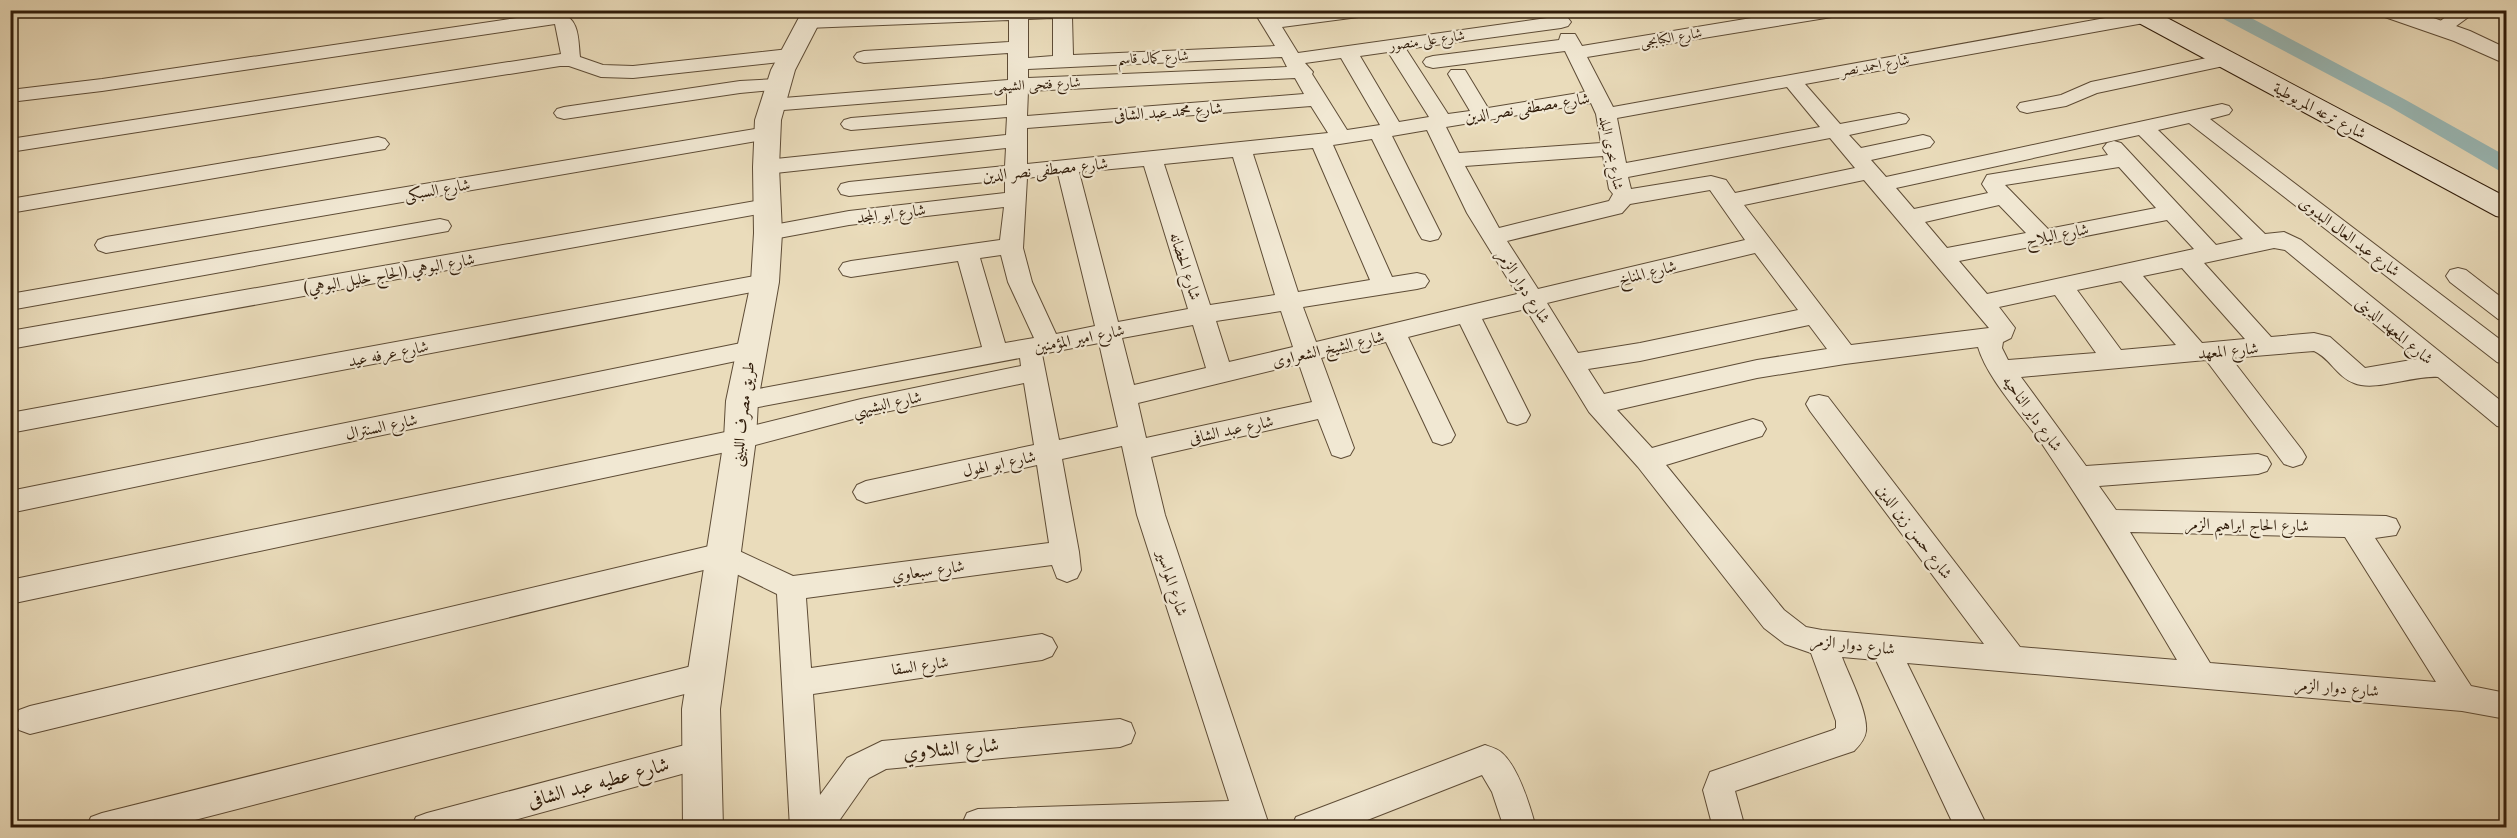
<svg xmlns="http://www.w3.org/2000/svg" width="2517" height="838" font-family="'Libre Caslon Text',Amiri,serif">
<rect width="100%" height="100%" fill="#eadcbb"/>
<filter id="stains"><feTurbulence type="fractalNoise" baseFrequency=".00333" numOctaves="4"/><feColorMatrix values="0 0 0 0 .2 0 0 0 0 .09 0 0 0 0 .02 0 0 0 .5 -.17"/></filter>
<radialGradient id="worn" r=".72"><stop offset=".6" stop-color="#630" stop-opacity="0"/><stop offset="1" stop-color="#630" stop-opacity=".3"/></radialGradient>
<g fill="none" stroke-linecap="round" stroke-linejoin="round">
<path fill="#9abab8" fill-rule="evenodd" d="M2212,10H2236L2404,99L2506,156V172L2498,170L2390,107L2214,14Z"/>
<defs>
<path id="minor" d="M954,10H1120L1118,14L1072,17L1073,55L1275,46L1253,10H1272L1276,17L1320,10H1375L1373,14L1366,16L1282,27L1298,53L1561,16L1568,18L1571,22L1568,26L1561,28L1406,49L1448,114L1470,111L1448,74L1451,70H1465L1488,108L1585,92L1565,51L1433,68L1426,66L1423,62L1426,58L1433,56L1559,40L1561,34H1575L1582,46L1800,10H1847L1845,14L1838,16L1587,57L1613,107L2144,11L2151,13L2153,17L2151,21L2144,23L1805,84L1840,124L1899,113L1906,115L1909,119L1906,123L1849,135L1861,148L1923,135L1930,137L1934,142L1930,147L1871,160L1886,177L2222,104L2229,106L2232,110L2229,114L2210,119L2506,344V365L2497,362L2189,123L2158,130L2265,234L2284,232L2301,240L2506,405V428L2497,426L2438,377C2413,375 2375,392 2354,383C2337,377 2330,358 2314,351L2231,358L2302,450L2306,457L2302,464L2293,467L2284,464L2206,360L2021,377L2086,466L2258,454L2267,457L2271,464L2267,471L2258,474L2099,486L2116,510L2386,516L2396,519L2400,527L2396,535L2375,538L2471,686L2506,693V719L2462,711L1907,663L1988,828H1955L1876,660L1842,657C1849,676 1868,712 1866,731C1865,739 1860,745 1854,751L1735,791L1745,828H1713L1703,790L1710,772L1833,730L1836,728V721L1811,653L1785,644L1764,628L1638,467L1589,412L1526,309L1482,319L1530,415L1526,422L1517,425L1508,422L1460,324L1408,337L1455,435L1451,442L1442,445L1433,442L1386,342L1321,358L1354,448L1350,455L1341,458L1332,455L1318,419L1151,457L1165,515L1270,828H964L962,824L967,813L978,809L1229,801L1137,515L1122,446L1062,459L1079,552L1081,570L1077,578L1067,582L1057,578L1052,565L806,598L811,668L1042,634L1052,638L1057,647L1052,656L1042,660L813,694L820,795L847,758L882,741L1120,719L1131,723L1135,733L1131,743L1120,747L886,769L869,778L834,828H790L777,594L720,566L30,734L19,730L15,720L19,710L30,706L722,543L793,576L1049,543L1037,465L866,503L857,499L853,492L857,485L866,481L1034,445L1024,383L861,417L740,449L10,604V580L740,429L861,399L1021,366L1020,358L742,410L733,408L729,401L733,394L742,392L982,347L958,261L851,277L843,275L839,269L843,263L851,261L1000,240L1004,207L849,225L768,240L760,238L757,233L760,228L768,226L849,211L1005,193V180L849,196L841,194L838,189L841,184L849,182L1005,166L1006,148L766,174L758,172L755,167L758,162L766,160L1006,135L1007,117L851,130L844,128L841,124L844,120L851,118L1007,105V92L771,111L764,109L761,105L764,101L771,99L1008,80V53L864,63L857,61L854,57L857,53L864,51L1009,42V20L807,28L800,26L797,22L800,18L807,16ZM1053,18V56L1028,58V19ZM1388,52L1429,117L1399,122L1360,56ZM1282,57L1287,67L1028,78V69ZM1341,58L1380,125L1347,130L1312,74L1313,72L1305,63ZM1295,78L1304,94L1027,116L1028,91ZM1787,87L1820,127L1626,163L1617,118ZM1591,103L1596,114L1601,143L1459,153L1446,127ZM1311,106L1328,133L1027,164V128ZM1427,130L1467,213L1517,294L1316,342L1303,307L1417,289L1425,287L1429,281L1425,275L1417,273L1392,277L1333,145L1372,139L1419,234L1422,239L1430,241L1438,239L1441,234L1392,136ZM2139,135L2243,239L2216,245L2121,143L2114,141L2107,143L2103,148L2108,155L1987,175L1982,184L1988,193L1914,209L1896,188ZM1830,138L1855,168L1735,193L1726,180L1711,176L1631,189L1628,177ZM1313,148L1370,280L1298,292L1253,154ZM1603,156L1609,189L1613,194L1609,201L1499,228L1465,166ZM1233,157L1275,295L1210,305L1164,164ZM1144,166L1188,309L1118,322L1079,172ZM2119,167L2156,208L2048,229L2005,185ZM1058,174L1095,326L1056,334L1032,282L1023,248L1027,178ZM1864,180L1989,328L1851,345L1744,205ZM1710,190L1745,240L1538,289L1507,241L1622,213L1630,204ZM1999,205L2026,233L1947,248L1925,222ZM2167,220L2194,249L1987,294L1959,261ZM2274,248L2285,250L2417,359L2365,368L2330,337L2314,333L2271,337L2204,263ZM1755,253L1798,310L1640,343L1578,353L1547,303ZM1001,255L1008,282L1034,338L1005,343L980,258ZM2182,268L2245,339L2202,343L2143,276ZM2121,281L2176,345L2121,350L2077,290ZM2055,295L2096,353L2008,360L2002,348L2003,342L2011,338L2015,328L1999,307ZM1281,311L1293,347L1229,362L1216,321ZM1193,325L1206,368L1134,385L1122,338ZM1809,325L1827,349L1757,360L1604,394L1588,369L1640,361ZM1099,343L1118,427L1059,440L1042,354ZM1978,347C1988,381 2026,419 2046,450C2093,519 2135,589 2177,660L2020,647L1828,397L1819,395L1810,397L1806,404L1810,411L1984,644L1822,630L1806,627L1784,610L1666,465L1762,436L1766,429L1762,422L1753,419L1652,448L1617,410L1757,378L1845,364ZM1299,364L1312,402L1146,438L1138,403ZM2130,532L2345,537L2436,682L2210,663Z
M2455,10H2478L2448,32H2434L2431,28Z
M558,12C580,18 578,38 580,57L603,65L633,66L789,49L796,51L799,55L796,59L789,61L633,78L601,77L569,66H560L10,152V139L561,54L555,24L102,91L10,102V90L102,79Z
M2226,54L2233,56L2236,60L2233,64L2097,93L2066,106L2027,113L2020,111L2017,107L2020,103L2061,95L2091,82Z
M777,79L784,81L787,85L784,89L740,93L564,119L557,117L554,113L557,109L564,107L740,81Z
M767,127L774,128L777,133L774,138L106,253L98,250L95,245L98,240L106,237Z
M378,137L385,139L389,144L385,149L10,213V199Z
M767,199L775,201L778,206L775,211L10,349V331Z
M440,219L448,221L451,226L448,231L10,310V294Z
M2458,268L2466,270L2506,301V321L2498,319L2450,282L2446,276L2450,270Z
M765,274L773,276L777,282L773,288L10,433V413Z
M751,341L760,344L763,350L760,356L10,513V491Z
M704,663L714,667L719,676L714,685L704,689L164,828H86L91,817L102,813Z
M700,741L711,745L715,755L711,765L700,769L485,828H411L416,817L427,813Z
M1485,745C1491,747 1498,749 1502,753C1519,768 1530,806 1536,828H1504L1492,792L1482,775L1347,828H1291L1296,817Z"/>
<path id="tertiary" d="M803,10H826L795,70L781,120L779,167L782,233L779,282L758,401L756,439L720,709L723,828H683L682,709L724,439L726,401L751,282L754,233L753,167L755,120L771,70Z
M2376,10H2411L2470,31L2506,48V64L2454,41L2379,15Z"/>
<path id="secondary" d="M2121,10H2152L2506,197V218L2496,216L2124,15Z"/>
</defs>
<use href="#minor" stroke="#5e4c36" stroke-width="2"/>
<use href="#tertiary" stroke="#5e4c36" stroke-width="2"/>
<use href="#secondary" stroke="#301c0a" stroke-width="2"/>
<use href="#minor" fill="#f1e8d3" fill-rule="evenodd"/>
<use href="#tertiary" fill="#f1e8d3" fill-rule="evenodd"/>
<use href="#secondary" fill="#f1e8d3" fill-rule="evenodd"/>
</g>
<g text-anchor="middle" stroke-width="4.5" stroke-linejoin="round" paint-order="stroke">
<g font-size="14" fill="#301c0a" stroke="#f1e8d3">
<text transform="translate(1671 37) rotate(-9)" y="5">شارع الكبابجى</text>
<text transform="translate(1427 40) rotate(-8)" y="5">شارع على منصور</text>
<text transform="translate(1153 57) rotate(-3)" y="5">شارع كمال قاسم</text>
<text transform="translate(1875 65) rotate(-10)" y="5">شارع احمد نصر</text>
<text transform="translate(1037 84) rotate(-3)" y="5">شارع فتحى الشيمى</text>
<text transform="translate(1612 153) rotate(79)" y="5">شارع بحرى البلد</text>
</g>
<g font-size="16" fill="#301c0a" stroke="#f1e8d3">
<text transform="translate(1527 107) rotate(-9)" y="6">شارع مصطفى نصر الدين</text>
<text transform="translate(2320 110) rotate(28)" y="6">شارع ترعه المريوطية</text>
<text transform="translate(1168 111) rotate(-4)" y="6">شارع محمد عبد الشافى</text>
<text transform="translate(1045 169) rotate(-6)" y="6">شارع مصطفى نصر الدين</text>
<text transform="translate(437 189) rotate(-10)" y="6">شارع السبكى</text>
<text transform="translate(891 213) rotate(-7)" y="6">شارع ابو المجد</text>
<text transform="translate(2057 234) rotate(-11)" y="6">شارع البلاح</text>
<text transform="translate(2350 236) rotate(37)" y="6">شارع عبد العال البدوى</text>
<text transform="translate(1186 266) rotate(72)" y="6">شارع الحضانه</text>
<text transform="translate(1647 272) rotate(-14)" y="6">شارع المناخ</text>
<text transform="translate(389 273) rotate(-10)" y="6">شارع البوهي (الحاج خليل البوهي)</text>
<text transform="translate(1524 286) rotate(57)" y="6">شارع دوار الزمر</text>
<text transform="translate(2395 330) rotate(40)" y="6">شارع المعهد الدينى</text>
<text transform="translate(1079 338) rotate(-11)" y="6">شارع امير المؤمنين</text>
<text transform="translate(1328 348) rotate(-13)" y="6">شارع الشيخ الشعراوى</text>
<text transform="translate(2228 350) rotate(-5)" y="6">شارع المعهد</text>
<text transform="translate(388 353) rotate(-11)" y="6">شارع عرفه عيد</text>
<text transform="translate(887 403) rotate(-12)" y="6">شارع البشيهي</text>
<text transform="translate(2033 413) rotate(54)" y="6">شارع داير الناحيه</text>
<text transform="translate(742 414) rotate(-83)" y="6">طريق مصرف اللبينى</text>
<text transform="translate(381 426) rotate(-12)" y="6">شارع السنترال</text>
<text transform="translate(1231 429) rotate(-12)" y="6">شارع عبد الشافى</text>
<text transform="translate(999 463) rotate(-12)" y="6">شارع ابو الهول</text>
<text transform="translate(2247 524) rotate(1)" y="6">شارع الحاج ابراهيم الزمر</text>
<text transform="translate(1915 531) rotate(53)" y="6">شارع حسن زين الدين</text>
<text transform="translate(928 570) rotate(-8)" y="6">شارع سبعاوي</text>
<text transform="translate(1173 583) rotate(72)" y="6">شارع المواسير</text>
<text transform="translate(1853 644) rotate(6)" y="6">شارع دوار الزمر</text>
<text transform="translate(920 665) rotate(-8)" y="6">شارع السقا</text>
<text transform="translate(2337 687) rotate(5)" y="6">شارع دوار الزمر</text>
</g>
<g font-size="20" fill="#301c0a" stroke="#f1e8d3">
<text transform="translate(951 748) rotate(-5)" y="7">شارع الشلاوي</text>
<text transform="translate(598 782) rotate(-15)" y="7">شارع عطيه عبد الشافى</text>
</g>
</g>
<rect width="2517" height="838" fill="none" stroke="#eadcbb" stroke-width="36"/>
<rect x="12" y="12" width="2493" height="814" fill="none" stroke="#301c0a" stroke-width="3"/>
<rect x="18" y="18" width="2481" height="802" fill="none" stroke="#301c0a" stroke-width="1.5"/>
<rect width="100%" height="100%" filter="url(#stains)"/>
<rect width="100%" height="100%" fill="url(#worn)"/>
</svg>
